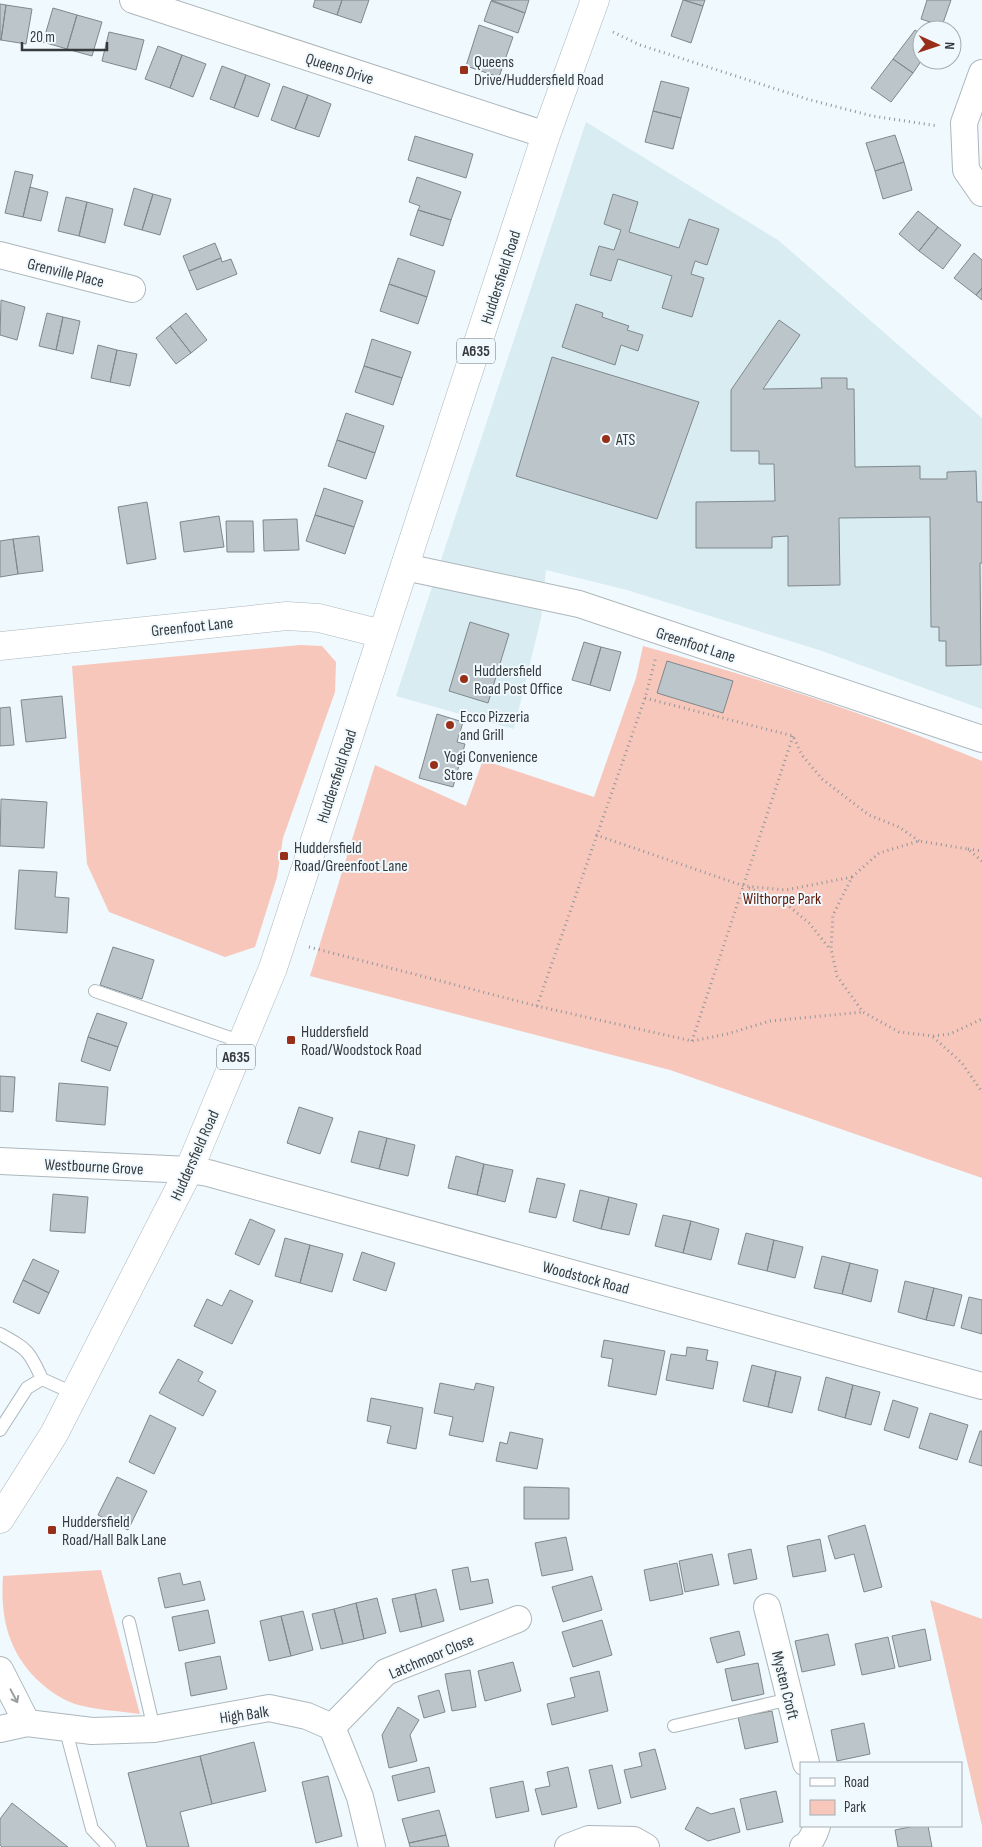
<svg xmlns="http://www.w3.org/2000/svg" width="982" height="1847" font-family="'Sofia Sans Condensed',sans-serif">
<rect width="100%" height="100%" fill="#eff9fe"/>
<path fill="#d9ecf2" d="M586,122L778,240L982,418V709L819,650L627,590L546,570L541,618L514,729L396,696Z"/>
<path fill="#f8c7bb" d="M300,645L322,646L336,662L335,692L283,838L277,877L255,947L225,957L109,912L87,864L72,666Z
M643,646C758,678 872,715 982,761V1178L670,1070L310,976L375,765L466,806L483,760L594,797L636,678Z
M101,1570L140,1714C118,1711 96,1710 75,1704C63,1700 51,1692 42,1684C9,1655 0,1619 3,1576Z
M930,1600L982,1619V1826Z"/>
<path fill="#bcc6ca" stroke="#7f888c" d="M315,0H342L337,15L313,7Z
M342,0H369L361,23L337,15Z
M491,0H529L525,13Z
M683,0L703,6L691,43L671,36Z
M684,0H705L703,6Z
M927,0H951L942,26L921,19Z
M491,1L525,13L518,33L484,21Z
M0,4L6,5L1,40H0Z
M6,5L32,9L26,44L1,40Z
M53,8L77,15L67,49L43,42Z
M77,15L102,22L92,56L67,49Z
M479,25L513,37L499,77L466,66Z
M915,30L922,35V60L913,73L893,59Z
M109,32L144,40L136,70L102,61Z
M158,46L182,55L170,88L145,79Z
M182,55L206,64L193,97L170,88Z
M893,59L913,73L891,102L871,88Z
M222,66L246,75L234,108L210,99Z
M246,75L270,84L258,117L234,108Z
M661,81L689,88L681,118L653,111Z
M283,86L308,95L295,129L271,120Z
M308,95L331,104L319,137L295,129Z
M653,111L681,118L673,149L645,142Z
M895,135L904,162L875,171L866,143Z
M415,136L473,154L466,178L408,160Z
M904,162L912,190L883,199L875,171Z
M15,171L33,175L23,217L5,213Z
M417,177L461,192L451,220L418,210L420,206L409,202Z
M30,187L48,192L41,221L23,217Z
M134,188L153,194L142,230L124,225Z
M153,194L171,199L160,235L142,230Z
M613,194L638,202L629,232L679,248L689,219L719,229L707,265L695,261L691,274L704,278L692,317L662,308L672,276L618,259L611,281L590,275L599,246L614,250L621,230L604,224Z
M66,197L87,202L79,236L58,231Z
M87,202L113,209L105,243L79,236Z
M418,210L451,220L443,246L410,235Z
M918,211L938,227L919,251L899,234Z
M938,227L961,245L943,269L919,251Z
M215,243L221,258L189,271L183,256Z
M974,253L982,260V288L976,295L954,278Z
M221,258L222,262L231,259L237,274L197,290L189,271Z
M398,258L435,271L427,297L389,284Z
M389,284L427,297L418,324L380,311Z
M982,288V300L976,295Z
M1,300L25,307L17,340L0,335Z
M576,304L603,313L602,317L629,326L627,330L643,335L638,351L621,345L615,365L562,347Z
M47,313L63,317L56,350L39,346Z
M186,313L207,340L191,353L170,326Z
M63,317L80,321L73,354L56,350Z
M779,320L800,335L763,389L822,388L821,378H847V389H854L855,467L920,466V479H947V472L976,471L977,502H982V563H980L981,665L946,666V641H939V627H931L930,517L839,518L840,585L788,586V536L772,537V548H696V502L775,501L774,464H759V451H731V390Z
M170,326L191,353L176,364L156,338Z
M372,339L411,352L402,378L364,366Z
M98,345L117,350L110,382L91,378Z
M117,350L137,354L130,386L110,382Z
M552,357L699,402L657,519L516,476Z
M364,366L402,378L393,405L355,392Z
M346,413L384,426L375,453L337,440Z
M337,440L375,453L366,479L328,466Z
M324,488L363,501L354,527L315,515Z
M147,502L156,559L127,564L118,507Z
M315,515L354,527L345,554L306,541Z
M219,516L224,547L184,552L180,522Z
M297,519L299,550L264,551L263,520Z
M226,521H253L254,552H227Z
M39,536L43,571L18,574L13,539Z
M13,539L18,574L0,577V541Z
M470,622L509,634L488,703L449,691Z
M584,642L601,647L590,685L572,680Z
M601,647L621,652L610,691L590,685Z
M667,661L733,681L723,713L657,693Z
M62,696L66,738L26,742L21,700Z
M10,707L14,745L0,746V708Z
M437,714L463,722L457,742L465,744L453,787L419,778Z
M1,799L47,802L44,848L0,846Z
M19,870L57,872L55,897L69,898L67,933L15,929Z
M113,947L154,960L142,999L100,985Z
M97,1013L127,1023L118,1047L88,1037Z
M88,1037L118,1047L110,1071L81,1061Z
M0,1076L15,1077L13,1112L0,1111Z
M59,1083L108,1087L105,1125L56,1121Z
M299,1107L333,1118L320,1154L287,1143Z
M359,1131L387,1138L379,1169L351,1162Z
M387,1138L415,1145L408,1176L379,1169Z
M456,1156L484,1164L477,1195L448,1188Z
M484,1164L513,1170L505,1202L477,1195Z
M537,1178L565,1184L556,1218L529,1212Z
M580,1190L609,1197L601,1229L573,1221Z
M53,1194L88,1197L85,1233L50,1231Z
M609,1197L637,1204L629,1235L601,1229Z
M663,1215L691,1221L683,1253L655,1246Z
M250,1219L275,1230L259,1265L235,1254Z
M691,1221L719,1229L711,1260L683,1253Z
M746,1233L774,1240L767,1271L738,1264Z
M285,1238L310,1245L300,1283L275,1276Z
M774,1240L803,1247L795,1278L767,1271Z
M310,1245L343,1254L332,1292L300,1283Z
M362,1252L395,1263L386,1291L353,1280Z
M822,1256L850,1263L842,1294L814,1288Z
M33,1259L59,1271L49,1293L23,1280Z
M850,1263L878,1270L871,1302L842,1294Z
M23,1280L49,1293L39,1314L13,1302Z
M905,1281L934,1288L926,1320L898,1312Z
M934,1288L962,1295L954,1326L926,1320Z
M230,1290L253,1301L232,1344L194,1326L207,1299L222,1306Z
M969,1297L982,1300V1334L961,1328Z
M604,1340L665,1351L656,1395L608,1386L613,1359L601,1357Z
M687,1347L708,1350L706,1360L718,1362L713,1389L666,1380L671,1354L686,1356Z
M178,1359L203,1372L198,1381L216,1391L203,1416L159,1393Z
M752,1365L776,1371L768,1407L743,1401Z
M776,1371L801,1377L792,1413L768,1407Z
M826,1377L853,1385L845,1418L818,1410Z
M440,1383L474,1390L476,1383L494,1387L483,1442L449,1435L453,1417L434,1413Z
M853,1385L880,1392L871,1425L845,1418Z
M371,1398L423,1408L416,1449L387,1443L391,1426L367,1421Z
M893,1400L918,1408L909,1438L884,1430Z
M930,1413L968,1425L957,1460L919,1448Z
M150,1415L176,1428L154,1474L129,1462Z
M980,1431H982V1466L969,1462Z
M510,1432L543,1439L537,1469L496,1461L500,1442L507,1444Z
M117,1477L147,1491L128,1530L98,1515Z
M524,1487L569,1488V1519H524Z
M865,1525L882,1587L864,1592L854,1554L835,1559L828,1536Z
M566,1537L573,1570L542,1576L535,1543Z
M820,1539L826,1571L793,1577L787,1546Z
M751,1549L757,1579L734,1584L728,1554Z
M712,1554L719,1585L685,1592L679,1561Z
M677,1563L683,1594L650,1601L644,1570Z
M468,1567L471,1582L488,1579L493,1603L460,1610L452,1570Z
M180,1573L183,1585L200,1581L205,1600L165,1608L158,1578Z
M592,1576L602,1610L563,1622L552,1587Z
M436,1589L444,1621L422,1627L415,1594Z
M415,1594L422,1627L400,1632L392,1599Z
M377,1598L386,1633L364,1639L356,1603Z
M356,1603L364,1639L343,1644L334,1609Z
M334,1609L343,1644L321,1649L312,1614Z
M208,1610L215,1643L179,1651L172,1617Z
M303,1611L313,1650L291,1656L281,1616Z
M281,1616L291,1656L269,1661L260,1621Z
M602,1620L612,1655L573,1667L562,1632Z
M925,1629L931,1660L899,1667L892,1636Z
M739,1631L745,1655L717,1663L710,1638Z
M828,1634L835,1665L802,1672L795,1641Z
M888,1637L895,1668L862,1675L855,1644Z
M220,1656L227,1689L191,1696L185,1663Z
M513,1662L521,1691L485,1701L478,1671Z
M758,1663L764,1694L732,1701L725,1669Z
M470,1670L476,1707L452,1711L445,1674Z
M599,1671L608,1711L552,1725L547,1704L575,1697L570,1678Z
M439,1690L445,1712L424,1718L418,1696Z
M398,1707L419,1720L410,1735L417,1761L389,1768L382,1735Z
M772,1711L778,1742L745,1749L738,1717Z
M864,1723L870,1754L837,1761L831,1730Z
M254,1742L266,1791L212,1804L200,1756Z
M655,1749L666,1789L631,1798L624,1770L642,1766L639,1753Z
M200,1756L212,1804L180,1812L189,1847H147L128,1773Z
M612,1765L621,1803L598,1809L589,1770Z
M429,1767L435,1792L398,1801L392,1776Z
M568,1767L577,1807L542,1815L535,1789L550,1786L547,1772Z
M328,1776L342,1836L316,1843L302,1782Z
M523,1781L529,1811L496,1818L490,1788Z
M776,1791L783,1822L747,1830L740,1799Z
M12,1803L68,1847H2L0,1845V1819Z
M697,1807L711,1814L734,1808L740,1832L708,1841L685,1829Z
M439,1810L446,1835L409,1843L402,1819Z
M915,1826H928L932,1847H898L895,1830Z
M446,1835L449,1847H410L409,1843Z"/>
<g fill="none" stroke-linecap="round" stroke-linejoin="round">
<defs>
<path id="service" d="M95,991L242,1042
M0,1334C27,1349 29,1350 42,1379
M0,1430L27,1388L42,1379L75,1394
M129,1622L154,1729
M674,1726L790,1699
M65,1727L92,1829L109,1847"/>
<path id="minor" d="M133,0L546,135
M982,73L964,123L966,170L982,193
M0,255L132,289
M405,567L579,604L982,739
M0,1161L189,1170L208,1173L982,1386
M767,1607L806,1763
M0,1670L27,1723
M332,1727L386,1672L518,1619
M0,1729L27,1723L92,1731L154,1729L269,1708L307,1716L332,1727L360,1797L372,1847
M568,1847L589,1839L634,1840L646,1847
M803,1847C810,1844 815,1833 817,1826"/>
<path id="tertiary" d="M0,646L287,616L319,618L382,634"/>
<path id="trunk" d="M0,1519L54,1434L189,1170L273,968L546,135L595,0"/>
</defs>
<use href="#service" stroke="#adb7bb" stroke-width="14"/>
<use href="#minor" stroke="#adb7bb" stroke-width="28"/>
<use href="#tertiary" stroke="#adb7bb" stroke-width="29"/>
<use href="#trunk" stroke="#adb7bb" stroke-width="29"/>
<path stroke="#90979a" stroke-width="3" stroke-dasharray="1 4" stroke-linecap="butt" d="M613,32L640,45L807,99L872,116L938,126
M645,698L793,736L802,755L822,779L869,815L899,827L919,841
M596,835L744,886L786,890L852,877
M968,849L982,851
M982,861L968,849L919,841L879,853L852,877L833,915L831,949L837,976L863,1012L899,1032L933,1036L950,1034L982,1019
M749,888L784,902L809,923L830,949
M309,947L537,1006L692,1041L727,1034L770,1021L863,1012
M537,1006L645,698L656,657
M933,1037L962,1063L982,1092
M692,1041L793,736"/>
<use href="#service" stroke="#fff" stroke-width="12"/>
<use href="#minor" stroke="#fff" stroke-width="26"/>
<use href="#tertiary" stroke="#fff" stroke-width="28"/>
<use href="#trunk" stroke="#fff" stroke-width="28"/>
</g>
<defs><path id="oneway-shaft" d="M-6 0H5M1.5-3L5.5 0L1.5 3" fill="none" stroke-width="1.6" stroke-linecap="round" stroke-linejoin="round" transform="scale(1.25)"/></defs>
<use stroke="#9b9d9e" href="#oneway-shaft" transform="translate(14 1696) rotate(62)"/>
<g fill="#982f18" stroke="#eff9fe" stroke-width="2">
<rect x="459" y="65" width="10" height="10" rx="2.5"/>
<circle cx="606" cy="439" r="5"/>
<circle cx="464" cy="679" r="5"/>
<circle cx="450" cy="725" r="5"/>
<circle cx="434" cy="765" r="5"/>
<rect x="279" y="851" width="10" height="10" rx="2.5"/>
<rect x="286" y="1035" width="10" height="10" rx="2.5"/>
<rect x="47" y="1525" width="10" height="10" rx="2.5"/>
</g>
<g text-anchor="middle" stroke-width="4" stroke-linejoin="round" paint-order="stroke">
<g fill="#eff9fe" stroke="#6e7477" stroke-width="1">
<rect x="457" y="338.5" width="38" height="25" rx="4"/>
<rect x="217" y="1044.5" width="38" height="25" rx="4"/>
</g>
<g font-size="15" font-weight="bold" fill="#373b3d">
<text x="476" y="356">A635</text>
<text x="236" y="1062">A635</text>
</g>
<g font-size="16" fill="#373b3d" stroke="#eff9fe" text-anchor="start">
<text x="474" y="67">Queens<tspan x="474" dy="18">Drive/Huddersfield Road</tspan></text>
<text x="616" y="445">ATS</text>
<text x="474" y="676">Huddersfield<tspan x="474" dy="18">Road Post Office</tspan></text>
<text x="460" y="722">Ecco Pizzeria<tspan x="460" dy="18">and Grill</tspan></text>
<text x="444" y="762">Yogi Convenience<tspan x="444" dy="18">Store</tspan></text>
<text x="294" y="853">Huddersfield<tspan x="294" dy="18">Road/Greenfoot Lane</tspan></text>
<text x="301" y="1037">Huddersfield<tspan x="301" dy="18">Road/Woodstock Road</tspan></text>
<text x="62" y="1527">Huddersfield<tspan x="62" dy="18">Road/Hall Balk Lane</tspan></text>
</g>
<g font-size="16" fill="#373b3d" stroke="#eff9fe">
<text transform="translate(340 68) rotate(18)" y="6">Queens Drive</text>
<text transform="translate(66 272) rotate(14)" y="6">Grenville Place</text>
<text transform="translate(500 277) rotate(-72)" y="6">Huddersfield Road</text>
<text transform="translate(192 626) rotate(-6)" y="6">Greenfoot Lane</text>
<text transform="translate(696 644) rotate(18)" y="6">Greenfoot Lane</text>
<text transform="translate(336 776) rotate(-72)" y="6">Huddersfield Road</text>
<text transform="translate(194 1155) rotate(-66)" y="6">Huddersfield Road</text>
<text transform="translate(94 1166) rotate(3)" y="6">Westbourne Grove</text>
<text transform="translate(586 1277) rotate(15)" y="6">Woodstock Road</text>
<text transform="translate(431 1656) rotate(-23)" y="6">Latchmoor Close</text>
<text transform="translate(786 1685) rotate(76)" y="6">Mysten Croft</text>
<text transform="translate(244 1714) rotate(-8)" y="6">High Balk</text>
</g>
<g font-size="16" fill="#601b0b" stroke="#eff9fe">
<text x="782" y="904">Wilthorpe Park</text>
</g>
</g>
<rect x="800" y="1762" width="162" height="65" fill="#eff9fe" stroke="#a5adb1"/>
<rect x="810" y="1778" width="25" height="8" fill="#ffffff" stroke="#a5adb1"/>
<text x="844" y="1787" font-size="15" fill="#373b3d">Road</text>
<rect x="810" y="1800" width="25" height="15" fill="#f8c7bb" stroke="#a5adb1"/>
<text x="844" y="1812" font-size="15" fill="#373b3d">Park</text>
<g transform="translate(937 45) rotate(93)"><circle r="24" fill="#eff9fe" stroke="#a5adb1"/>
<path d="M0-4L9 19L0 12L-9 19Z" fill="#982f18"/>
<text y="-8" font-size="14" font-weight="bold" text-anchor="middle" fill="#373b3d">N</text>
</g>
<path d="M22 42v8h85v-8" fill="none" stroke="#373b3d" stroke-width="2.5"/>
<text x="30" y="42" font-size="15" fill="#373b3d" stroke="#eff9fe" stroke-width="4" paint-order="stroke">20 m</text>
</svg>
